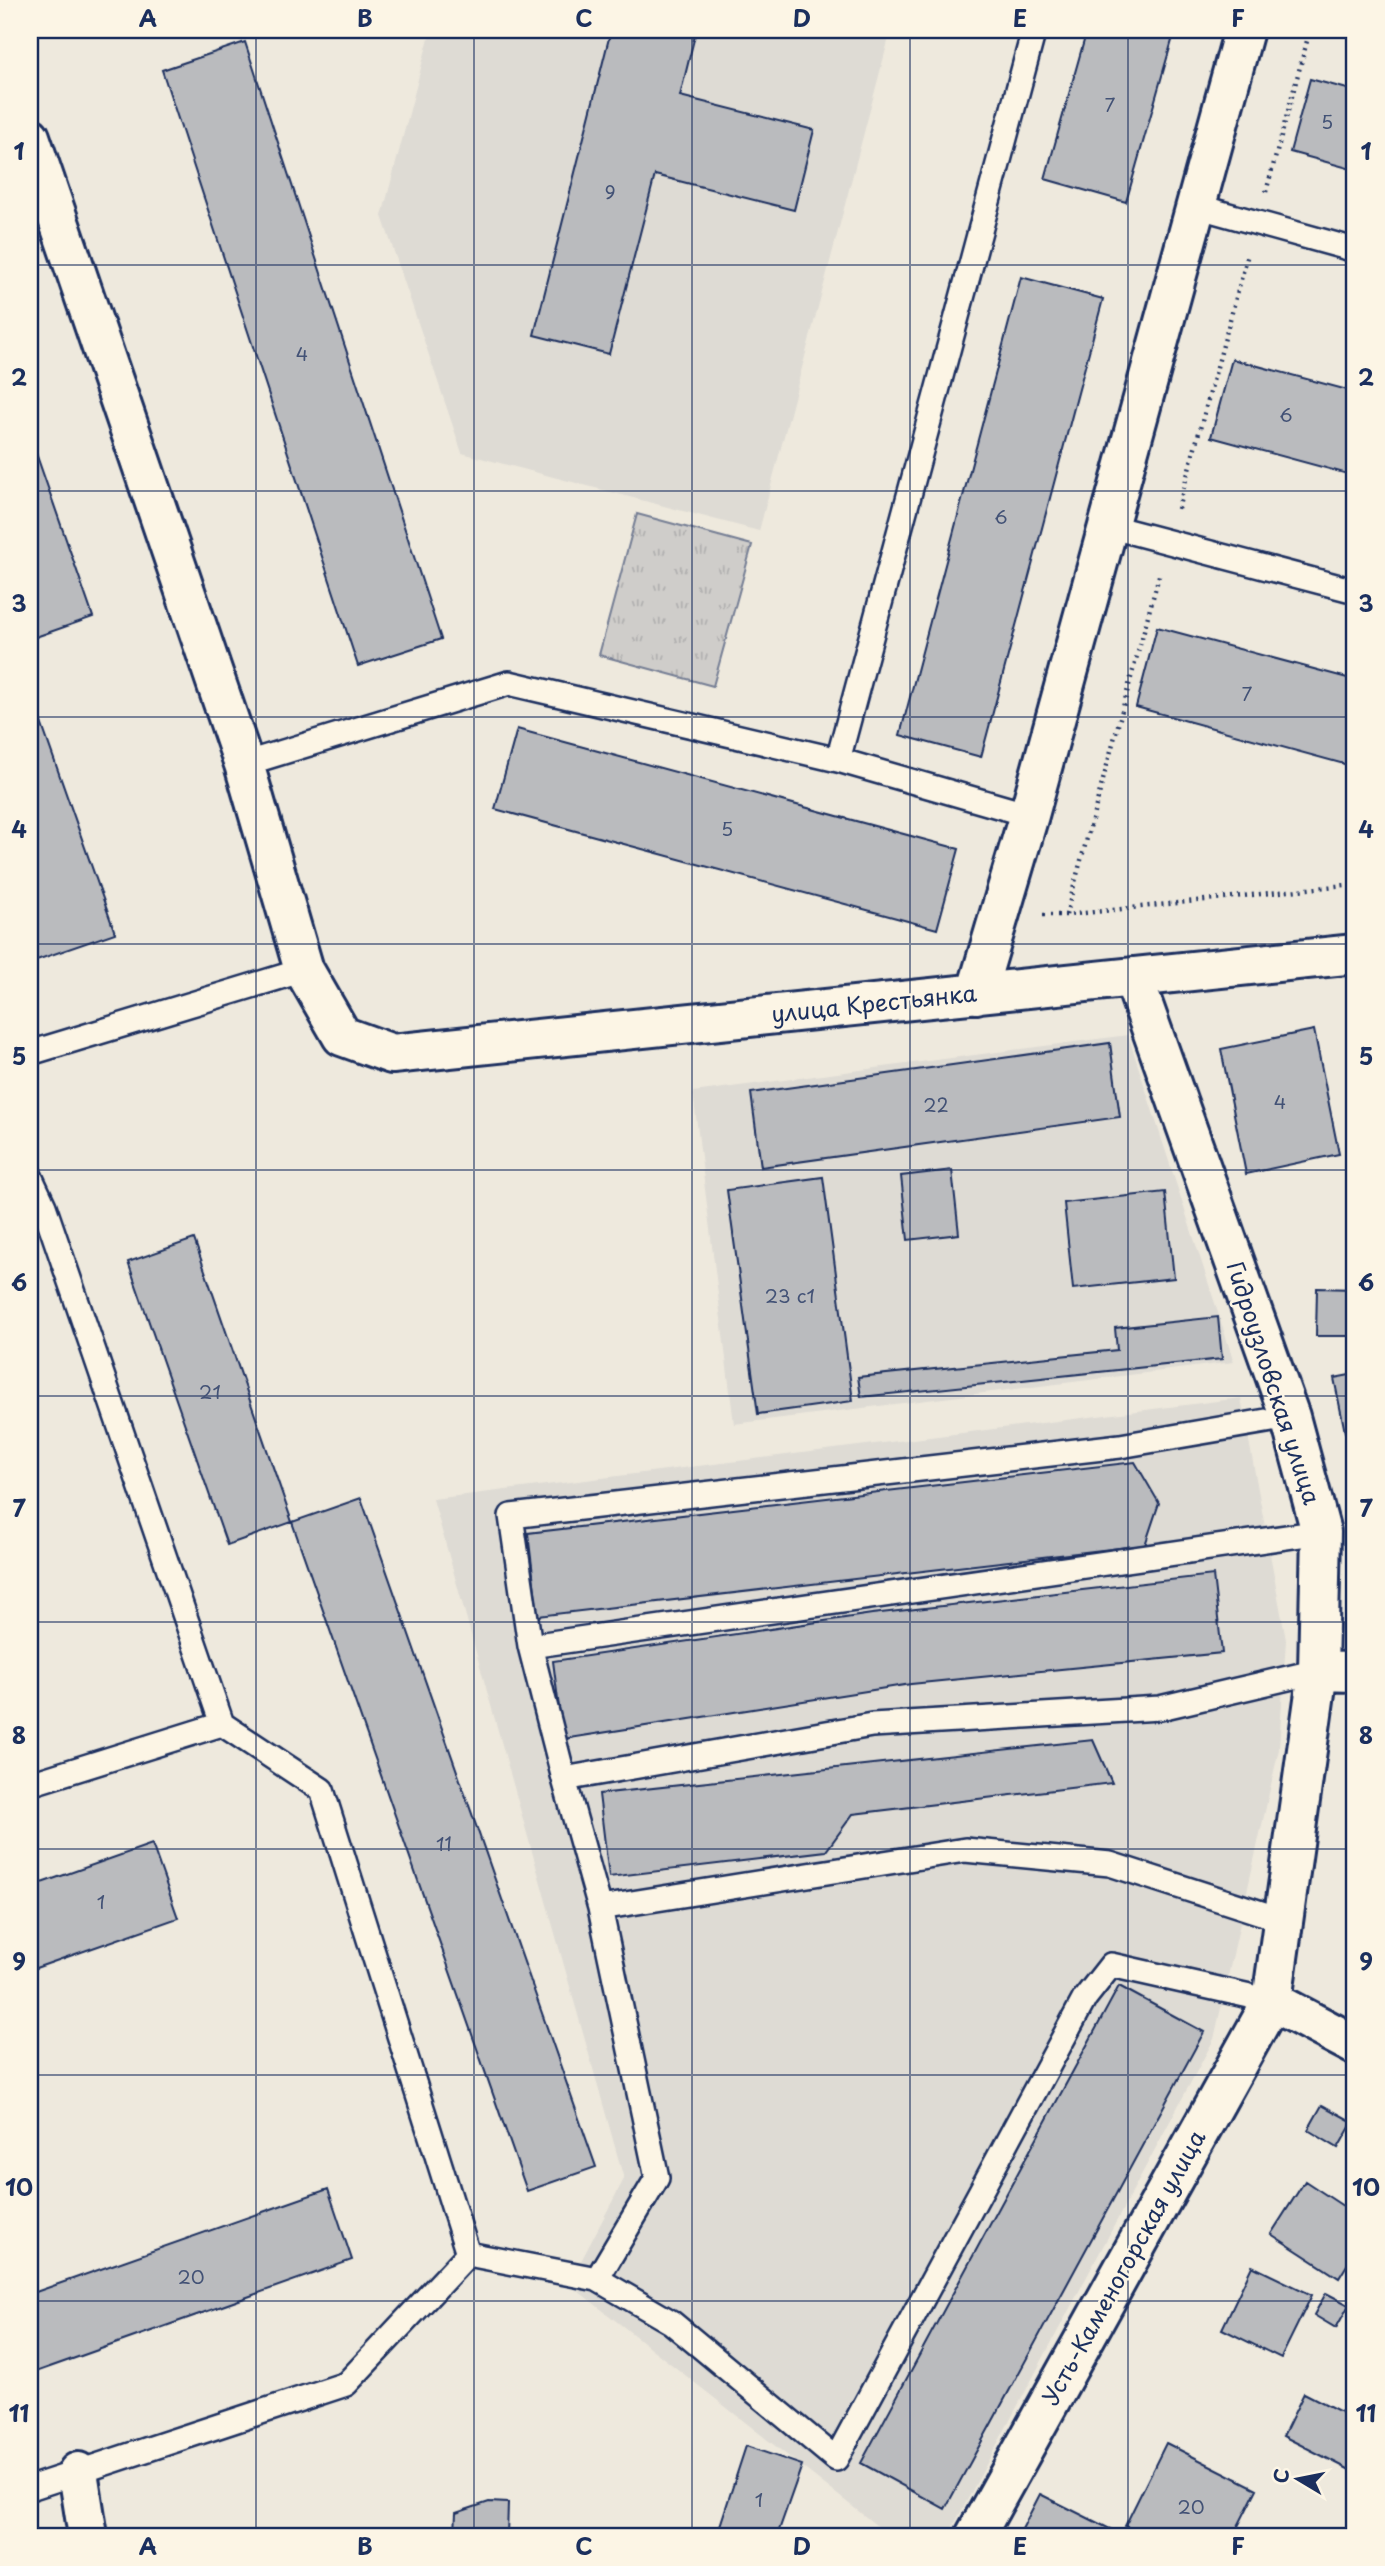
<svg xmlns="http://www.w3.org/2000/svg" width="1385" height="2566" font-family="'Playpen Sans',sans-serif">
<defs>
<pattern id="grass-tufts" width="24" height="20" patternUnits="userSpaceOnUse" patternTransform="scale(1.75)"><rect width="24" height="20" fill="#cfcdca"/><path d="M3 7l-1-3M5 7V3M7 7l1-3M15 17l-1-3M17 17v-4M19 17l1-3" fill="none" stroke="#b1b0b0"/></pattern>
</defs>
<rect width="100%" height="100%" fill="#eee9dd"/>
<filter id="ink" filterUnits="userSpaceOnUse"><feTurbulence type="fractalNoise" baseFrequency=".0143" numOctaves="2"/><feDisplacementMap in="SourceGraphic" scale="14" xChannelSelector="R" yChannelSelector="G"/><feConvolveMatrix kernelMatrix="1 2 1 2 8 2 1 2 1" color-interpolation-filters="sRGB"/></filter>
<g filter="url(#ink)">
<path fill="#dedbd4" d="M431,30H891L759,531L462,453L382,216Z
M1128,1035L1234,1362L734,1424L693,1092Z
M1241,1398L1286,1640L1279,1749L1214,2039L948,2536H890L569,2284L624,2179L433,1499Z"/>
<path fill="url(#grass-tufts)" stroke="#757e94" stroke-width="2" d="M637,514L752,545L713,686L599,655Z"/>
<path fill="#babbbe" stroke="#1b2f5e" stroke-width="2" d="M611,30L696,31L680,96L814,130L794,210L655,175L609,354L534,335Z
M1087,30H1175L1126,202L1045,179Z
M245,42L441,639L358,666L162,70Z
M1310,79L1355,91V170L1290,152Z
M1021,277L1103,299L981,757L900,735Z
M1232,359L1355,392V476L1211,437Z
M30,436L93,617L30,639Z
M1157,627L1355,680V767L1136,707Z
M30,691L115,933L31,962L30,958Z
M517,729L959,849L937,929L495,809Z
M1314,1030L1339,1154L1246,1174L1221,1049Z
M1110,1043L1120,1117L761,1167L751,1093Z
M952,1170L959,1234L908,1240L901,1176Z
M823,1177L853,1401L758,1414L727,1190Z
M1165,1192L1174,1278L1073,1289L1064,1203Z
M194,1239L292,1522L227,1545L128,1262Z
M1317,1288L1355,1289V1336H1316Z
M1218,1317L1222,1359L861,1397L858,1377L1117,1350L1115,1328Z
M1355,1374V1430L1345,1432L1334,1378Z
M1135,1462L1159,1503L1145,1545L538,1616L528,1533Z
M361,1498L596,2167L527,2191L292,1522Z
M1213,1575L1222,1653L911,1684L563,1739L553,1661L872,1614Z
M1093,1740L1112,1783L853,1814L826,1851L609,1877L599,1794Z
M152,1844L178,1918L30,1970V1887Z
M1119,1986L1204,2032L945,2509L861,2463Z
M1322,2105L1353,2122L1338,2148L1308,2130Z
M1305,2181L1355,2214V2252L1339,2278L1271,2234Z
M328,2189L352,2260L30,2374V2294Z
M1252,2266L1312,2295L1281,2358L1222,2329Z
M1326,2293L1349,2305L1336,2328L1314,2315Z
M1304,2393L1355,2419V2463L1352,2471L1283,2436Z
M1166,2443L1257,2489L1233,2536H1146L1125,2526Z
M746,2446L802,2465L777,2536L717,2535Z
M1040,2494L1120,2534L1119,2536H1027L1020,2533Z
M489,2502L508,2503L507,2536H442V2532L455,2533L456,2513Z"/>
<g fill="none" stroke-linecap="round" stroke-linejoin="round">
<defs>
<path id="service" d="M1196,206L1355,250
M1108,526L1355,591
M838,760L1034,30
M244,764L509,683L838,760L1029,815
M30,1053L304,970
M30,1176L44,1206L30,1211
M44,1206L222,1724L322,1790L468,2254L597,2279L671,2322L836,2459L1085,1998L1111,1965L1272,2001
M530,1646L1321,1532
M564,1779L872,1725L1160,1708L1318,1671
M30,1784L222,1724
M600,1908L564,1779L530,1646L511,1516L1120,1446L1290,1417
M597,2279L657,2178L600,1908L965,1850L1110,1864L1283,1920
M30,2488L346,2384L468,2254"/>
<path id="minor" d="M30,137L244,764L304,970L342,1036L392,1054L1355,954
M1133,977L1290,1417L1321,1532L1318,1671L1272,2001L1355,2045
M976,994L1029,815L1244,30
M1318,1671L1355,1672
M78,2472L88,2536
M975,2536L1272,2001"/>
</defs>
<use href="#service" stroke="#1b2f5e" stroke-width="28"/>
<use href="#minor" stroke="#1b2f5e" stroke-width="44"/>
<path stroke="#1b2f5e" stroke-width="4.5" stroke-dasharray="2 5" stroke-linecap="butt" d="M1266,192L1310,30
M1178,509L1248,254
M1043,915H1066L1355,884
M1066,915L1160,572"/>
<use href="#service" stroke="#fcf5e5" stroke-width="23"/>
<use href="#minor" stroke="#fcf5e5" stroke-width="38"/>
</g>
</g>
<path fill="none" stroke="#1b2f5e" stroke-width="2" stroke-opacity="0.55" d="M256,30V2536M474,30V2536M692,30V2536M910,30V2536M1128,30V2536M30,265H1355M30,491H1355M30,717H1355M30,944H1355M30,1170H1355M30,1396H1355M30,1622H1355M30,1849H1355M30,2075H1355M30,2301H1355"/>
<g text-anchor="middle" stroke-width="5" stroke-linejoin="round" paint-order="stroke">
<g font-size="19" fill="#435276">
<text x="1110" y="112">7</text>
<text x="1327" y="129">5</text>
<text x="610" y="199">9</text>
<text x="302" y="361">4</text>
<text x="1286" y="422">6</text>
<text x="1001" y="524">6</text>
<text x="1247" y="701">7</text>
<text x="727" y="836">5</text>
<text x="1280" y="1109">4</text>
<text x="936" y="1112">22</text>
<text x="790" y="1303">23 с1</text>
<text x="210" y="1399">21</text>
<text x="444" y="1851">11</text>
<text x="101" y="1909">1</text>
<text x="191" y="2284">20</text>
<text x="759" y="2507">1</text>
<text x="1191" y="2514">20</text>
</g>
<g font-size="23" fill="#1b2f5e" stroke="#fcf5e5">
<text transform="translate(874 1004) rotate(-6)" y="8">улица Крестьянка</text>
<text transform="translate(1273 1383) rotate(72)" y="8">Гидроузловская улица</text>
<text transform="translate(1124 2268) rotate(-61)" y="8">Усть-Каменогорская улица</text>
</g>
</g>
<rect width="1385" height="2566" fill="none" stroke="#fcf5e5" stroke-width="77"/>
<g transform="translate(1298 2479) rotate(280)" stroke="#fcf5e5" stroke-width="5" paint-order="stroke">
<path d="M0-5L12 26L0 18L-12 26Z" fill="#1b2f5e"/>
<text y="-10" font-size="19" font-weight="bold" text-anchor="middle" fill="#1b2f5e">С</text>
</g>
<rect x="38" y="38" width="1308" height="2490" fill="none" stroke="#1b2f5e" stroke-width="2.5"/>
<g font-size="23" text-anchor="middle" font-weight="bold" fill="#1b2f5e">
<text x="148" y="27">A</text>
<text x="365" y="27">B</text>
<text x="584" y="27">C</text>
<text x="802" y="27">D</text>
<text x="1020" y="27">E</text>
<text x="1238" y="27">F</text>
<text x="19" y="160">1</text>
<text x="1366" y="160">1</text>
<text x="19" y="386">2</text>
<text x="1366" y="386">2</text>
<text x="19" y="612">3</text>
<text x="1366" y="612">3</text>
<text x="19" y="838">4</text>
<text x="1366" y="838">4</text>
<text x="19" y="1065">5</text>
<text x="1366" y="1065">5</text>
<text x="19" y="1291">6</text>
<text x="1366" y="1291">6</text>
<text x="19" y="1517">7</text>
<text x="1366" y="1517">7</text>
<text x="19" y="1744">8</text>
<text x="1366" y="1744">8</text>
<text x="19" y="1970">9</text>
<text x="1366" y="1970">9</text>
<text x="19" y="2196">10</text>
<text x="1366" y="2196">10</text>
<text x="19" y="2422">11</text>
<text x="1366" y="2422">11</text>
<text x="148" y="2555">A</text>
<text x="365" y="2555">B</text>
<text x="584" y="2555">C</text>
<text x="802" y="2555">D</text>
<text x="1020" y="2555">E</text>
<text x="1238" y="2555">F</text>
</g>
</svg>
